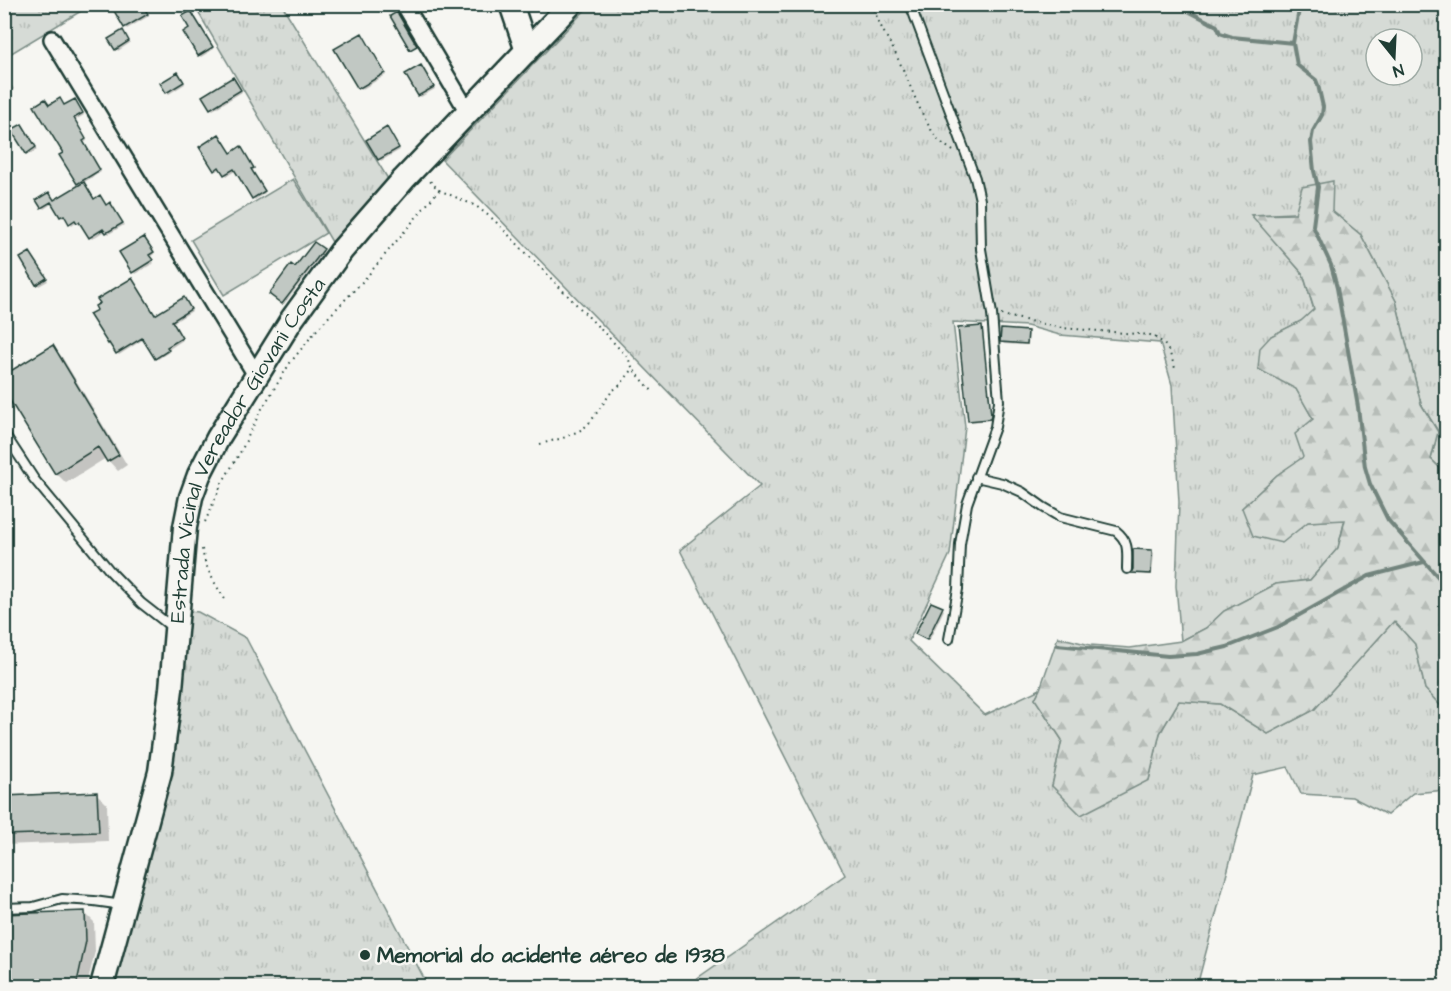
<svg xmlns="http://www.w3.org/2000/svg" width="1451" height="991" font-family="'Architects Daughter',sans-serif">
<defs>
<pattern id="grass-tufts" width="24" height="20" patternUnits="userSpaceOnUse" patternTransform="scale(1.5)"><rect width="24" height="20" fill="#d6dbd6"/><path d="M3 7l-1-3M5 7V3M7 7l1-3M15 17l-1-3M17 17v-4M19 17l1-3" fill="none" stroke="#b7bdb8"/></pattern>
<pattern id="forest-firs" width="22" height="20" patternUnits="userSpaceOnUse" patternTransform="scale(1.5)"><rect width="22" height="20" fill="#d6dbd6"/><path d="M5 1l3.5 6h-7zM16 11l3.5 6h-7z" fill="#b7bdb8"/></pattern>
</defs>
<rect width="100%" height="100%" fill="#f6f6f2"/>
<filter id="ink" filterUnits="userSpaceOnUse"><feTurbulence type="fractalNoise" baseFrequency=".0167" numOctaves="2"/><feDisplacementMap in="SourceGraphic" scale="12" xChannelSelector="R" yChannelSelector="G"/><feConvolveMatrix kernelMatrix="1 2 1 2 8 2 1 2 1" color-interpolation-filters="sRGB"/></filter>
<g filter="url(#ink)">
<path fill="url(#grass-tufts)" stroke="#7a8c85" stroke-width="1.5" fill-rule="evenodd" d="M5,4H91V5L5,57Z
M194,5H282L388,179L332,242Z
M590,5H1446V474L1431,459L1438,431L1421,404L1396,301L1361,235L1332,211L1252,215L1303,274L1314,310L1301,321L1271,336L1296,389L1313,419L1304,457L1277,475L1242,508L1308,522L1345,519L1338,548L1310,580L1276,584L1224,611L1206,628L1181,641L1176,586L1179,502L1172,385L1160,343L1060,335L1027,326L953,322L965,427L950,554L909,641L985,715L1040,689L1035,699L1062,740L1052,786L1149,780L1160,733L1179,701L1220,704L1268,734L1314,710L1394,621L1415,644L1425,689L1441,706L1446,704V790L1413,793L1387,815L1352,797L1301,794L1288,767L1253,775L1197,986H686L845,875L680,550L760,486L442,160ZM1376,39H1412V75H1376Z
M189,611L198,612L246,638L428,986H114L170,778L180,713Z"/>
<path fill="url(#forest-firs)" stroke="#7a8c85" stroke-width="1.5" d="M1333,181L1332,211L1361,235L1396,301L1421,404L1438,432L1431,459L1446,474V704L1441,706L1425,689L1415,644L1394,621L1314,710L1268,734L1220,704L1179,701L1160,733L1149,780L1081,815L1052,786L1062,740L1035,699L1040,689L1058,637L1090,645L1130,648L1181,641L1206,628L1224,611L1276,584L1310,580L1338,548L1345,520L1308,522L1282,543L1253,536L1242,508L1277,475L1303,457L1295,434L1313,419L1296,389L1258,369L1260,348L1271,336L1301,321L1314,309L1303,274L1251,215L1295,214L1302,187Z"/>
<path fill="#d6dbd6" stroke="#7a8c85" stroke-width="1.5" d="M293,179L326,233L224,295L191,240Z"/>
<path fill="#0003" d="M142,4L149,16L127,29L126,27Z
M193,15L214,49L201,57L199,55L192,28Z
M124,34L130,43L118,51L117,49Z
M363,37L386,75L361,90L359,88Z
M423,68L435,89L421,97L419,95Z
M4,73L14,89L4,94Z
M179,75L185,84L169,94L167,92Z
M234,80L242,92L213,110L211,108Z
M76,103L84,115L74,121L87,141L83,143L101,172L83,183L95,200L106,207L112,206L124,225L109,234L106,230L92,239L82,223L80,224L77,221L72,225L66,217L63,218L61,216L53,203L44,209L38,200L54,202L81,185L65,154L49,107H65Z
M23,127L37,150L30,154L14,130Z
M389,131L400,150L381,161L368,140Z
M243,150L254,170L252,171L265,193L255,200L237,170L227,176L222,168L217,171L215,170L231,155Z
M146,241L154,254L150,257L154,263L135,274L122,253Z
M315,244L324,252L284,304L271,294L296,269Z
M32,255L48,281L39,286L38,284Z
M186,301L192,311L173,323L183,340L168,350L169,352L158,359L144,339L119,355L117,353L156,316Z
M981,327L983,329L991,420L971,422L969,420Z
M1027,332L1029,334L1028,345L1004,344L1002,342Z
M53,347L62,357L127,465L118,471L106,458L66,483L56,473Z
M1152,551L1154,553L1152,575L1134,574L1133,573Z
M942,609L944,610L929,641L918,636L917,634Z
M97,794L107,804L108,841L4,845V797Z
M85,913L94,922L95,951L87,986H4Z"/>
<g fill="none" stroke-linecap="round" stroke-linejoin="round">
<path stroke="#72847d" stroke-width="4" d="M1182,4L1190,12L1217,26L1220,33L1232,37L1293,43
M1300,4L1293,43L1297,65L1316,80L1318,85L1323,107L1322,115L1313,131L1311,142L1314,171L1318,187L1313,226L1331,265L1337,288L1358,407L1365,467L1370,484L1388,520L1446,586
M1057,645L1168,656L1197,654L1227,647L1278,627L1369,576L1424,562"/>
</g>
<path fill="#c1c8c3" stroke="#1f3d34" stroke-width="1.5" d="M110,4H142L148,14L124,28Z
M191,11L213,47L198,56L183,32L189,28L182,16Z
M397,12L417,46L410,50L390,16Z
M123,30L129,41L115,50L108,39Z
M362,33L385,73L358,89L334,49Z
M421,65L434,87L418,96L405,74Z
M178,72L184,82L166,93L160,83Z
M233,77L241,90L210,109L202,96Z
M60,98L64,105L75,99L83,113L74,118L86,139L83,141L100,170L77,184L59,155L63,153L34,106L45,99L49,105Z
M22,124L36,147L26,154L11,130Z
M387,127L399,148L378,160L366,140Z
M219,134L231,153L241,146L254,168L251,169L265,191L252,199L234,169L224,175L219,167L214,171L199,147Z
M84,182L94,199L100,195L106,205L110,202L123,223L106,233L103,229L89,238L79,222L77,223L75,220L69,224L64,215L60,217L51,202L41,208L36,200L49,192L54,200Z
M144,237L154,252L149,255L153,260L132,273L119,252Z
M314,242L324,249L282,304L269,294L291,264L295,267Z
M30,252L47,278L36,285L20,258Z
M132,278L155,315L184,297L191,309L172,321L182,338L167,347L169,350L155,359L142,338L116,354L109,343L108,344L89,314L97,310L95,306L100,303L97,299Z
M982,326L991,415L990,419L968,421L958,328Z
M1001,329L1028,331L1027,344L1000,342Z
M53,345L119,455L107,462L98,447L55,474L4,391V375Z
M1133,549L1152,550L1151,574L1131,573L1133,569Z
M931,602L943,607L927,640L915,634Z
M97,792L99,832L4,835V796Z
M85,911L86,941L76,987H4V914Z"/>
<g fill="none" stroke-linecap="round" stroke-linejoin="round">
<defs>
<path id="lane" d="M910,4L975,178L980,200L981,249L992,314L999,401L995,427L967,504L960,544L958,589L949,639
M4,433L34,479L110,571L141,603L173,628
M976,477L1002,483L1022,492L1043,507L1060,517L1116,531C1130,542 1127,553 1127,569
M4,908L33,907L62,899L94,901L123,905"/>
<path id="street" d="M404,4L468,112
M52,39L256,375"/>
<g id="secondary">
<path d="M511,4L527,51"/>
<path id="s1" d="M102,986L160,772L171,689L185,527L191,497L199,475L218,438L292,319L342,250L404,179L571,4"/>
</g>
</defs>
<use href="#lane" stroke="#1f3d34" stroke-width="12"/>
<use href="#street" stroke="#1f3d34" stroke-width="20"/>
<use href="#secondary" stroke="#1f3d34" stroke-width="27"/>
<path stroke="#1f3d34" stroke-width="2" stroke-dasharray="1.5 4.5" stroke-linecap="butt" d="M873,4C877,24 890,41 898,59C910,83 919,112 934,134C939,142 947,147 955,152
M439,190L476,206L494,220L615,344L628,358L633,369L653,392
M1001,315L1062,328L1150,335C1168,343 1169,351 1175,368
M540,444L563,438L583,429L591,421L612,391L620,385L633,369
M205,522L222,483L241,451L260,412L290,363L319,327L364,280L439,190L427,178
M202,549C205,568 215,584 226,601"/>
<use href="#lane" stroke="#f6f6f2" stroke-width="8"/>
<use href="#street" stroke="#f6f6f2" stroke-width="15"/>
<use href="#secondary" stroke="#f6f6f2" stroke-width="22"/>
</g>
</g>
<circle fill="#1f3d34" stroke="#f6f6f2" stroke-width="2" cx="365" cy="955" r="6"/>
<g text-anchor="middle" stroke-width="5" stroke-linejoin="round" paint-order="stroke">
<g font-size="21" fill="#1f3d34" stroke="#f6f6f2">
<text dy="7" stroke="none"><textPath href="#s1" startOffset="562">Estrada Vicinal Vereador Giovani Costa</textPath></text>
</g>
<g font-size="21" font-weight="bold" fill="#1f3d34" stroke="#f6f6f2" text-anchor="start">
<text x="377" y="962">Memorial do acidente aéreo de 1938</text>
</g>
</g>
<rect width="1451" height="991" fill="none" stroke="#f6f6f2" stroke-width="24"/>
<rect x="12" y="12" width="1427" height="967" fill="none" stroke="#1f3d34" stroke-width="2" filter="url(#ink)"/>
<g transform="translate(1394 57) rotate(162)"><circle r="28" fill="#f6f6f2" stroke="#a0aca6" stroke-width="1.5"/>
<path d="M0-4.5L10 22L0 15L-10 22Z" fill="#1f3d34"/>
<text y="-9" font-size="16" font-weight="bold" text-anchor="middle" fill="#1f3d34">N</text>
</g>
</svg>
